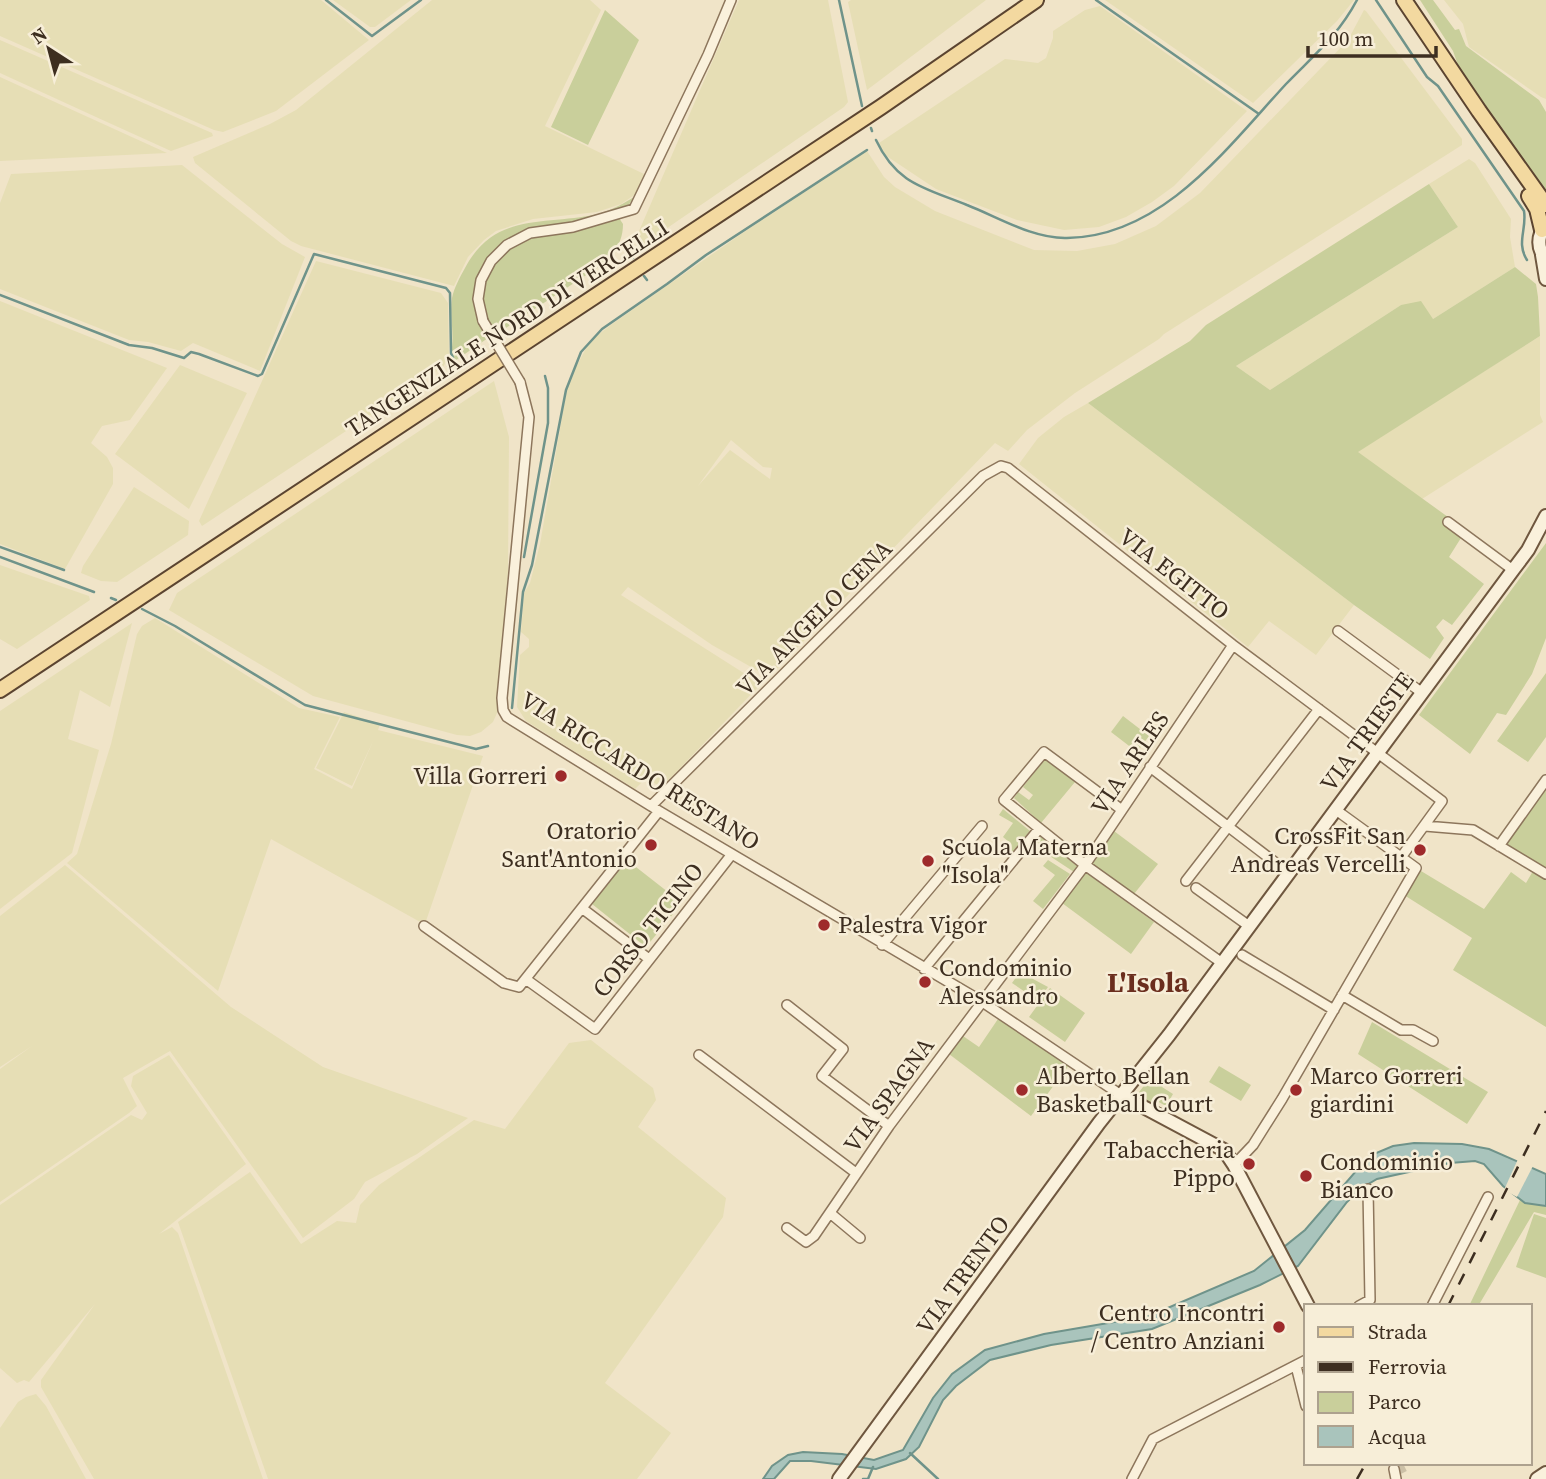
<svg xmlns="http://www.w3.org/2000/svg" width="1546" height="1479" font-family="'Source Serif 4',serif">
<rect width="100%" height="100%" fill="#f0e4c8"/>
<path fill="#e6deb5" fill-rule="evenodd" d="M0,0H321L369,40L276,111L223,132L214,130L0,36Z
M333,0H411L375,27H370Z
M432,0H590L601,10L545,126L646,175L636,194L621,204L597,212L533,219L496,231L484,240L468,257L454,286L301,246L291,241L195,163L193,157L270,124L296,110Z
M739,0H828L848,102L844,107L638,248L636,238Z
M851,0H986L867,90L848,2Z
M1105,0H1354L1337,21L1253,103Z
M1444,0H1546V99L1541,97L1469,47L1463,24Z
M1100,6L1247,111L1174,186L1152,202L1126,217L1099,227L1064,230L1017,220L936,189L885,155L879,143L1005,59L1038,63L1046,58L1053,38V31L1085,10Z
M1364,10L1366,11L1462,139V145L1164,334L1159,339L1075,393L1027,430L1008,451L995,443L769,677L712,645L628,587L621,595L761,684L661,788L647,777L635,789L526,721L517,707L520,655L529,647V639L521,632L524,593L530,583L540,544L567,389L575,369L590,341L612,324L744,232L867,151L884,177L895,187L935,211L1034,250L1077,251L1115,244L1156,226L1200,193L1348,40ZM731,440L763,467L772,468L770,479L730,450L698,486Z
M0,40L212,133L213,136L171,151L96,117L0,73Z
M0,77L167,153L0,161Z
M1469,159L1475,163L1511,219L1510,237L1515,267L1433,319L1401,305L1270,390L1236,366L1458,227L1429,184Z
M182,165L282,244L305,257L260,371L193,343L181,351L148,342L129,340L0,289V203L11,174Z
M316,261L441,293L448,303L449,357L443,367L202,526L199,521Z
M0,301L167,368L130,420L102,426L91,443L107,457L113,468V484L65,569L0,544Z
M1540,336V415L1543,422L1422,499L1357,452Z
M180,365L247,393L189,509L115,454Z
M494,381L509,437L508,572L497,713L493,722L481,732L470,736L457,735L313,696L169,610L177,593Z
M1088,403L1354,605L1316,655L1269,621L1248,647L1019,464L1038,438L1064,417Z
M134,487L189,521L188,535L117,582L101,581L81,573L83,566Z
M0,565L89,596L90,600L17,649L0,639Z
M155,618L299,708L340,717L314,769L352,789L374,739L352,786L316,768L344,712L380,724L378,730L483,756L426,921L422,923L271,839L218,991L67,863L77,854L111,744L137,634L142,626Z
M132,623L110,707L80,690L68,739L99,750L72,853L0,909V711Z
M65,865L231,1007L323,1067L468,1118L417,1154L365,1182L354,1199L303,1238L170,1051L123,1078L137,1106L129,1113L0,1202V1069L32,1046L0,1067V916Z
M591,1040L653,1088L656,1100L638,1127L726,1198L723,1217L605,1383L671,1433L637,1479H268L178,1222L250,1172L301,1244L337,1221L356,1223L360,1205L379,1185L474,1120L505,1129L569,1043Z
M169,1055L246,1164L159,1234L172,1227L178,1233L263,1479H94L41,1387V1380L95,1304L29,1382L24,1380L17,1383L0,1368V1205L131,1115L142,1120L147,1113L131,1086L133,1076Z
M36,1394L46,1406L86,1479H0V1428L18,1402L26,1397Z"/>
<path fill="#c9cf9b" d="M1420,0H1433L1455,30L1459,29L1466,46L1539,100L1546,112V196L1458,65L1453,51Z
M605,10L639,40L588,145L551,127Z
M1429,184L1458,227L1236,366L1270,390L1401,305L1421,301L1433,319L1515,267L1536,284L1538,297L1540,336L1358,452L1466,530L1449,557L1484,584L1452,625L1443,619L1436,627L1444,638L1430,659L1354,605L1088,403L1190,341L1206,325Z
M637,195L625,209L505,243L477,280L480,322L488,338L446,367C458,346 449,321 452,298C454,288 460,277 465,268C495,211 546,226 598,214C612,210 625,203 637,195Z
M619,218L623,224C623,239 617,250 606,262L495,335C489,324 482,312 482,300C480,278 498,250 518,242C533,236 551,235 566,232C584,229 602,223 619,218Z
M1546,543V638L1532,674L1506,715L1497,713L1470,754L1419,715Z
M1546,673V737L1528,762L1497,741Z
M1123,716L1149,736L1137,752L1111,732Z
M1045,759L1075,782L1041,823L1014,798L1018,792L1029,800L1033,795L1023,787Z
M1544,788L1546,789V871L1504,844Z
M1003,809L1030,831L1019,844L1021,846L1015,854L1006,846L1009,842L1003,837L1013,823L999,815Z
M1114,831L1158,864L1134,894L1092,864Z
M1040,836L1078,867L1074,872L1033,845Z
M627,860L682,903L646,947L592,904Z
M1048,860L1070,874L1043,909L1033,901L1055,875L1043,866Z
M1421,871L1484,909L1511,872L1526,883L1533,871L1546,880V1027L1453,970L1472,938L1404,895Z
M1085,872L1154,922L1131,954L1062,903Z
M1020,972L1048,987L1034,1006L1028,1002L1031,996L1012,983Z
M1050,988L1085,1013L1065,1042L1029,1017Z
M998,1019L1069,1065L1031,1116L949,1054L963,1036L979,1047Z
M1372,1022L1488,1092L1467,1124L1358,1054Z
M1219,1066L1251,1085L1241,1101L1209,1082Z
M1153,1074L1165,1081L1162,1087L1173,1094L1166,1106L1155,1100L1152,1105L1136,1096Z
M1520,1200L1525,1203L1546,1206V1215L1534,1212L1480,1303L1482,1306H1469Z
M1534,1214L1546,1218V1278L1516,1267Z"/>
<path fill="#a9c4bc" stroke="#6f938a" stroke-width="2" d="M1414,1143L1462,1144L1489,1149L1546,1174V1206L1525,1203L1503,1186L1484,1164L1475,1161L1450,1163L1377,1179L1360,1189L1347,1202L1298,1266L1260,1285L1152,1329L1051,1345L990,1360L956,1386L943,1400L919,1447L906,1459L876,1469L811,1461H790L774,1479H763L772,1466L788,1455L803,1452L842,1454L874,1460L903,1450L933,1398L952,1374L985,1350L1044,1334L1149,1316L1254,1271L1305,1230L1369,1156L1393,1146Z"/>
<path fill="#f0e4c8" d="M1518,1159L1533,1166L1517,1197L1504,1190Z"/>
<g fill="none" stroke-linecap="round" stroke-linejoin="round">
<path stroke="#6f938a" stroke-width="2.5" d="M326,0L372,36L421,0
M839,0L862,106
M1096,0L1259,114
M1376,0L1427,77L1438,86L1524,211C1527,229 1516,243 1527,260
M871,128L872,131
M876,140C897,185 926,188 967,205C998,217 1033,239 1067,238C1162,237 1228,147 1286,84C1313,56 1338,36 1357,0
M630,246L629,252L633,258
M644,276L647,280
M0,295L129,345L152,348L184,358L191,352L199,354L258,376L262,374L314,254L446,288L450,293L451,353L453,358
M0,547L64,570
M0,557L94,592
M524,557L548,423V388L545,376
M111,598L116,600
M142,609L175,626L305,705L476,749L488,746
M512,708L523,592L532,565L566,390L581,352L602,329L667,284L706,255L867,150
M910,1453L938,1479
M863,1479H868L873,1467"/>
<path stroke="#ccc0a6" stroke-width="12" stroke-dasharray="12 6" stroke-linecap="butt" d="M1396,1463L1404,1479"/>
<defs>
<path id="street" d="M483,321L478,299L481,280L491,261L507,245L530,233L573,227L634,209L708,55L731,0
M520,382L529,417L502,698L503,710L507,717L659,811L981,1001L1121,1095
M1448,522L1513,570
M1338,631L1421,692
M1150,767L1289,873
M651,806L983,476L1001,466L1008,468L1233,645L1442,801L1402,856
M1122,810L1044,752L1004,800L1085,865L1222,963
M1425,826L1473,830L1546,874
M1499,846L1546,780
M1186,881L1319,709
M1196,888L1249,926
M583,909L649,959
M424,926L504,983L519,987L659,811
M882,945L982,826
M1242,955L1334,1010
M924,969L1039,829
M527,980L595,1029L732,854
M1342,995L1401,1030H1413L1433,1041
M787,1005L843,1049L822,1076L889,1126
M699,1055L856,1173
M1234,1165L1253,1145L1282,1099L1416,868L1336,810
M830,1213L860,1238
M787,1228L806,1242L814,1236L889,1126L1085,865L1233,645
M1359,1306L1370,1300L1368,1189
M1432,1306L1488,1197
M1296,1366L1306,1406
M1394,1469L1396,1479
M1132,1479L1153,1439L1306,1360"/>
<path id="secondary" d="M1546,225C1537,236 1537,248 1546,260
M1542,255L1546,279
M1121,1095L1224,1150L1234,1165L1308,1306
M839,1479L1099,1123L1169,1035L1513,570L1528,550L1546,516
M1537,1479L1546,1473"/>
<path id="primary" d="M1404,0L1479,111L1546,205
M1529,196L1537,209L1542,230
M0,690L881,107L1036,0"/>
</defs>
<use href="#street" stroke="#8d765c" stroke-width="12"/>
<use href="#secondary" stroke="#6f573f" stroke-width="16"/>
<use href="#primary" stroke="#5b4430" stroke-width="18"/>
<use href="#street" stroke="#faf1dc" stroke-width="9"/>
<use href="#secondary" stroke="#faf1dc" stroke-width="12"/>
<use href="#primary" stroke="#f3d9a0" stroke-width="14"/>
<path stroke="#3d2e20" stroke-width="2.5" stroke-dasharray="12 12" stroke-linecap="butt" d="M1448,1306L1546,1111
M1357,1479L1366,1463"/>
<defs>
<path id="street-bridge" d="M483,321L520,382"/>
</defs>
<use href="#street-bridge" stroke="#8d765c" stroke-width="12" stroke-linecap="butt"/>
<use href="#street-bridge" stroke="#faf1dc" stroke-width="9"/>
</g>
<g fill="#9e2a2b" stroke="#f7eed8" stroke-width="2.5">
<circle cx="561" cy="776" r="7"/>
<circle cx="651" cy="845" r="7"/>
<circle cx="1420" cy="850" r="7"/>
<circle cx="928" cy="861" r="7"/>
<circle cx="824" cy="925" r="7"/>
<circle cx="925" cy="982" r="7"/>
<circle cx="1022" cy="1090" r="7"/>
<circle cx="1296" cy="1090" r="7"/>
<circle cx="1249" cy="1164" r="7"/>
<circle cx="1306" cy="1176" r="7"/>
<circle cx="1279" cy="1327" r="7"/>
</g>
<g text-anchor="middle" stroke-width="5" stroke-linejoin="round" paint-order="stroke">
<g font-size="24" fill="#3d2e20" stroke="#f7eed8">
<text transform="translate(507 328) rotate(-33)" y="8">TANGENZIALE NORD DI VERCELLI</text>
<text transform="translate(1174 574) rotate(38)" y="8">VIA EGITTO</text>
<text transform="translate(814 618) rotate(-45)" y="8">VIA ANGELO CENA</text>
<text transform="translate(1367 732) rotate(-54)" y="8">VIA TRIESTE</text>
<text transform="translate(1130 763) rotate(-56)" y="8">VIA ARLES</text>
<text transform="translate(640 771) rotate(32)" y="8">VIA RICCARDO RESTANO</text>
<text transform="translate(648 930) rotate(-52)" y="8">CORSO TICINO</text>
<text transform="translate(889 1095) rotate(-54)" y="8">VIA SPAGNA</text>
<text transform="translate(963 1275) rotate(-54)" y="8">VIA TRENTO</text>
</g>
<g font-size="24" fill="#3d2e20" stroke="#f7eed8" text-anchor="start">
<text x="547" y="784" text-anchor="end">Villa Gorreri</text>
<text x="637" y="839" text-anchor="end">Oratorio<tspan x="637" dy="28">Sant'Antonio</tspan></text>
<text x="1406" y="844" text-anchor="end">CrossFit San<tspan x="1406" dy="28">Andreas Vercelli</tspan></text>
<text x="942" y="855">Scuola Materna<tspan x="942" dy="28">"Isola"</tspan></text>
<text x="838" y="933">Palestra Vigor</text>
<text x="939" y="976">Condominio<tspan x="939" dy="28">Alessandro</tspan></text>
<text x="1036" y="1084">Alberto Bellan<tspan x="1036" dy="28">Basketball Court</tspan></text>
<text x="1310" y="1084">Marco Gorreri<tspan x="1310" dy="28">giardini</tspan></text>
<text x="1235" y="1158" text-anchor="end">Tabaccheria<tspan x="1235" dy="28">Pippo</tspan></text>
<text x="1320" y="1170">Condominio<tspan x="1320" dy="28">Bianco</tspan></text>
<text x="1265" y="1321" text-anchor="end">Centro Incontri<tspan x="1265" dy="28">/ Centro Anziani</tspan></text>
</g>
<g font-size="28" font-weight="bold" fill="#6b2e1e" stroke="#f7eed8">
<text x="1148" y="992">L'Isola</text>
</g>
</g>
<rect x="1304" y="1304" width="228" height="161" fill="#f7eed8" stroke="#ada18e" stroke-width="2"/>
<rect x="1318" y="1327" width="35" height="10" fill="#f3d9a0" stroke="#ada18e" stroke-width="2"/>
<text x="1368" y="1339" font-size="21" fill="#3d2e20">Strada</text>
<rect x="1318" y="1362" width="35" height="10" fill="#3d2e20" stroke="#ada18e" stroke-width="2"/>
<text x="1368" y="1374" font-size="21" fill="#3d2e20">Ferrovia</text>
<rect x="1318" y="1392" width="35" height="21" fill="#c9cf9b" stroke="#ada18e" stroke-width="2"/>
<text x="1368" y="1409" font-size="21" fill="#3d2e20">Parco</text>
<rect x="1318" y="1426" width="35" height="21" fill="#a9c4bc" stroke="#ada18e" stroke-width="2"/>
<text x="1368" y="1444" font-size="21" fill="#3d2e20">Acqua</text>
<g transform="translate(49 49) rotate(324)" stroke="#f7eed8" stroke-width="5" paint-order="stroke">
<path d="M0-5L12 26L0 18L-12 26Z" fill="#3d2e20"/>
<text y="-10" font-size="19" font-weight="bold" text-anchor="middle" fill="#3d2e20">N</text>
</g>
<path d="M1308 46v10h128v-10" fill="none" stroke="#3d2e20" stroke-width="3.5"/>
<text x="1318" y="46" font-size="21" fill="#3d2e20" stroke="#f7eed8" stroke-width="5" paint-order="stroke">100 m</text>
</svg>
